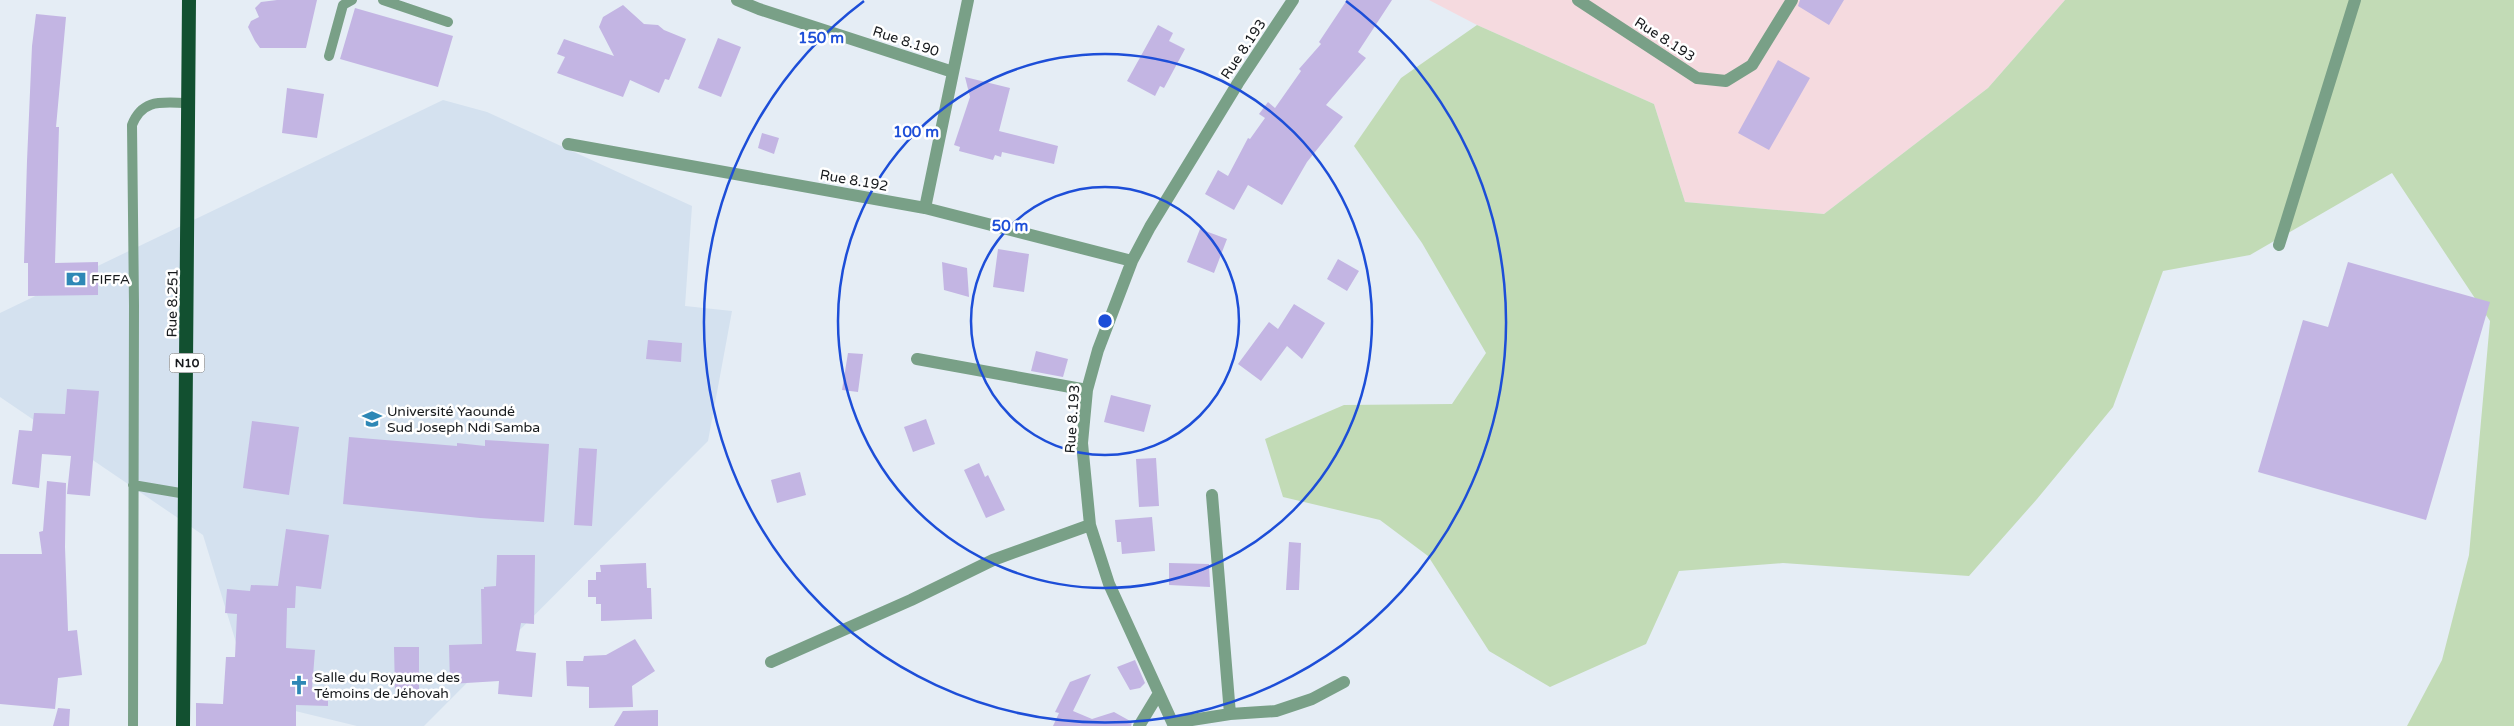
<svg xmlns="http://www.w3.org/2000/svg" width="2514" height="726" font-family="'Varela Round',sans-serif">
<rect width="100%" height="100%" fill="#e5edf5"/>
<path fill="#d4e1ef" d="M443,100L487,112L692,206L685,306L732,311L708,441L424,726H357L254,701L203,535L0,397V313Z"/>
<path fill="#f5dadf" d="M1429,0H2065L1988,88L1824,214L1685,202L1654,104L1477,25Z"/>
<path fill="#c2dbb6" d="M2065,0H2514V726H2407L2442,660L2469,555L2490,321L2392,173L2250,255L2163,271L2113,407L2037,499L1969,576L1783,563L1679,571L1646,644L1550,687L1489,651L1428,556L1380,520L1283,497L1265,439L1344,405L1452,404L1486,353L1422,243L1354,146L1401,78L1477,25L1654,104L1685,202L1824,214L1988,88Z"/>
<path fill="#c3b5e3" d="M277,0H317L306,48H260L255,41L248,27L251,21L259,17L255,8L261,2Z
M1347,0H1392L1358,52L1366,58L1326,105L1343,117L1307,162L1282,205L1248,185L1234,210L1205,194L1218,170L1228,176L1248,138L1250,139L1265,118L1259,114L1268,102L1275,108L1301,71L1299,69L1321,44L1319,42Z
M1800,0H1844L1829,25L1798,6Z
M623,5L644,24L658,25L664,30L686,39L669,80L665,79L659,93L630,80L623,97L557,73L565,57L557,54L564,39L614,56L599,27L603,17Z
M355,8L453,36L438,87L340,59Z
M36,14L66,17L56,127H59L55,263L98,262V295L28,296V263H24L27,161L32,46Z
M1158,25L1173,33L1169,41L1185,49L1164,88L1160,86L1155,96L1127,81Z
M718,38L741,47L721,97L698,88Z
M1778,60L1810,78L1769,150L1738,133Z
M965,77L1010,88L999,131L1058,146L1054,164L1002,152L1001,157L995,155L993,160L959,151L960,147L954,145L970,97Z
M287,88L324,94L317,138L282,133Z
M762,133L779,138L774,154L758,148Z
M1200,229L1227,239L1214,273L1187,262Z
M998,249L1029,254L1024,292L993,287Z
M1338,259L1359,271L1347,291L1327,279Z
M942,262L967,268L969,297L944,290Z
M2348,262L2490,302L2426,520L2258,472L2303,320L2328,327Z
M1294,304L1325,323L1302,359L1287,346L1261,381L1238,364L1269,322L1278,329Z
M648,340L682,343L681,362L646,359Z
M1036,351L1068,359L1063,377L1031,371Z
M848,353L863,354L858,392L842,390Z
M67,389L99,391L90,496L67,494L71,456L42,454L39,488L12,484L19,430L32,431L34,413L65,414Z
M1111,395L1151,405L1144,432L1104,422Z
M926,419L935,444L913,452L904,427Z
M252,421L299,427L289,495L243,488Z
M349,437L457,446V443L485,446V440L549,444L544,522L480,518L343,504Z
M579,448L597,449L592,526L574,525Z
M1156,458L1159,506L1139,507L1136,459Z
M979,463L985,477L988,475L1005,510L986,518L964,470Z
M800,472L806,495L777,503L771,480Z
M47,481L66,483L65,547L68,631L77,630L82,675L58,678L55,709L0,704V554H42L39,532L43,531Z
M1152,517L1155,551L1122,554L1121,542H1117L1115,520Z
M286,529L329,535L321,589L296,586L295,608H287L286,648L315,650L312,689L328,690V706L296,705V726H196V703L223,704L226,657H235L237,614L225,613L227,589L250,591L251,585L278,586Z
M1289,542L1301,543L1299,590H1286Z
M497,555H535L534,624L521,623L516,651L536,653L532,697L498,694L499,681L450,684L449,645L482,644L481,589H484V587L496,586Z
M646,563L647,588H651L652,619L601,621V604H596V597H588V580H596V572H601L600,565Z
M1169,563L1209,564L1210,587L1169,585Z
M635,639L655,671L632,686L633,707L589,708V687L567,686L566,661H583L584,656L606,655Z
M394,647H419V692H395Z
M1135,660L1145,683L1140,688L1130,690L1117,667Z
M1091,674L1073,711L1092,719L1114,712L1132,722L1131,726H1053L1059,713L1055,712L1070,682Z
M58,708L70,709L69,726H53Z
M658,710V726H614L623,711Z"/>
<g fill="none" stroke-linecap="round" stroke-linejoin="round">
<path stroke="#79a087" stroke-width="10" d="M383,0L448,22
M329,56L343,5L352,0
M133,485L186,494
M133,726L134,305L132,125C143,97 164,103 189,103"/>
<path stroke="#79a087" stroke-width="12" d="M737,0L759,9L953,72
M1578,0L1697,78L1726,81L1752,65L1792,0
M568,144L925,208L1132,261
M925,208L968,0
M2279,245L2355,0
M917,359L1087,390
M1212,495L1230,714
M771,662L911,600L993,560L1090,525
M1173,723L1230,714L1276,711L1312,699L1344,682
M1139,726L1159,693
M1174,726L1109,584L1090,525L1082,443L1087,390L1098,350L1132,261L1150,227L1238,83L1293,0"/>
<path stroke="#125030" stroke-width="14" d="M183,726L189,0"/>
</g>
<g fill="none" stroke="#1d4ed8" stroke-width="2.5">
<circle cx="1105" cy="321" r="134"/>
<circle cx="1105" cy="321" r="267"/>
<path d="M1346 1A401 401 0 1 1 864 1"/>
</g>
<defs>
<symbol id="bank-bare" viewBox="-9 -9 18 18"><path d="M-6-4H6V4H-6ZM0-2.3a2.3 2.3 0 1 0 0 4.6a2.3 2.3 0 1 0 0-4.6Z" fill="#2e88b6" stroke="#fff" stroke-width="2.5" paint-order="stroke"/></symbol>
<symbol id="university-bare" viewBox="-9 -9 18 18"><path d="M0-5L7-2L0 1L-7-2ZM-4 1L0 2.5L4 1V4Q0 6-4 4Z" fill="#2e88b6" stroke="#fff" stroke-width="2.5" paint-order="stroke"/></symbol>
<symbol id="church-bare" viewBox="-9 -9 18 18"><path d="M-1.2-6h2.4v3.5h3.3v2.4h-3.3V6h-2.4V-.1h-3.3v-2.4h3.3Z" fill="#2e88b6" stroke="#fff" stroke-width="2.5" paint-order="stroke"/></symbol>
</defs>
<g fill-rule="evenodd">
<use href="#bank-bare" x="62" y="265" width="28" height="28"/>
<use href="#university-bare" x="358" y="405" width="28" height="28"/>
<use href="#church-bare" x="285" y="671" width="28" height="28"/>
</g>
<g text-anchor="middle" stroke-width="5" stroke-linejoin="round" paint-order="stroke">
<rect fill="#fff" stroke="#5d5f61" stroke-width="1" x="169.5" y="353.5" width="35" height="19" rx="4"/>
<g font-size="12" font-weight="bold" fill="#171a1d">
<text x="187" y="367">N10</text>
</g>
<g font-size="14" fill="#171a1d" stroke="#fff">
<text transform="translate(1665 39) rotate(33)" y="5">Rue 8.193</text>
<text transform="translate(906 41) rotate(18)" y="5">Rue 8.190</text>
<text transform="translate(1243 49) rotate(-56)" y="5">Rue 8.193</text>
<text transform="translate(854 180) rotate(10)" y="5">Rue 8.192</text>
<text transform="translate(172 303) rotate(-89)" y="5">Rue 8.251</text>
<text transform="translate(1072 419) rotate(-86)" y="5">Rue 8.193</text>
</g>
<g font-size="14" fill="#171a1d" stroke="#fff" text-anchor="start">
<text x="91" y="284">FIFFA</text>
<text x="387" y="416">Université Yaoundé<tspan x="387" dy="16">Sud Joseph Ndi Samba</tspan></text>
<text x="314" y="682">Salle du Royaume des<tspan x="314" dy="16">Témoins de Jéhovah</tspan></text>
</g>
</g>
<circle cx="1105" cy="321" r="8" fill="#1d4ed8" stroke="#fff" stroke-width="2.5"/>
<g font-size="15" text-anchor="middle" font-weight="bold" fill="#1d4ed8" stroke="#fff" stroke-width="5" stroke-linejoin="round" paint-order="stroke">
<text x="821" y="43">150 m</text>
<text x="916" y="137">100 m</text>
<text x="1010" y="231">50 m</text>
</g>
</svg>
